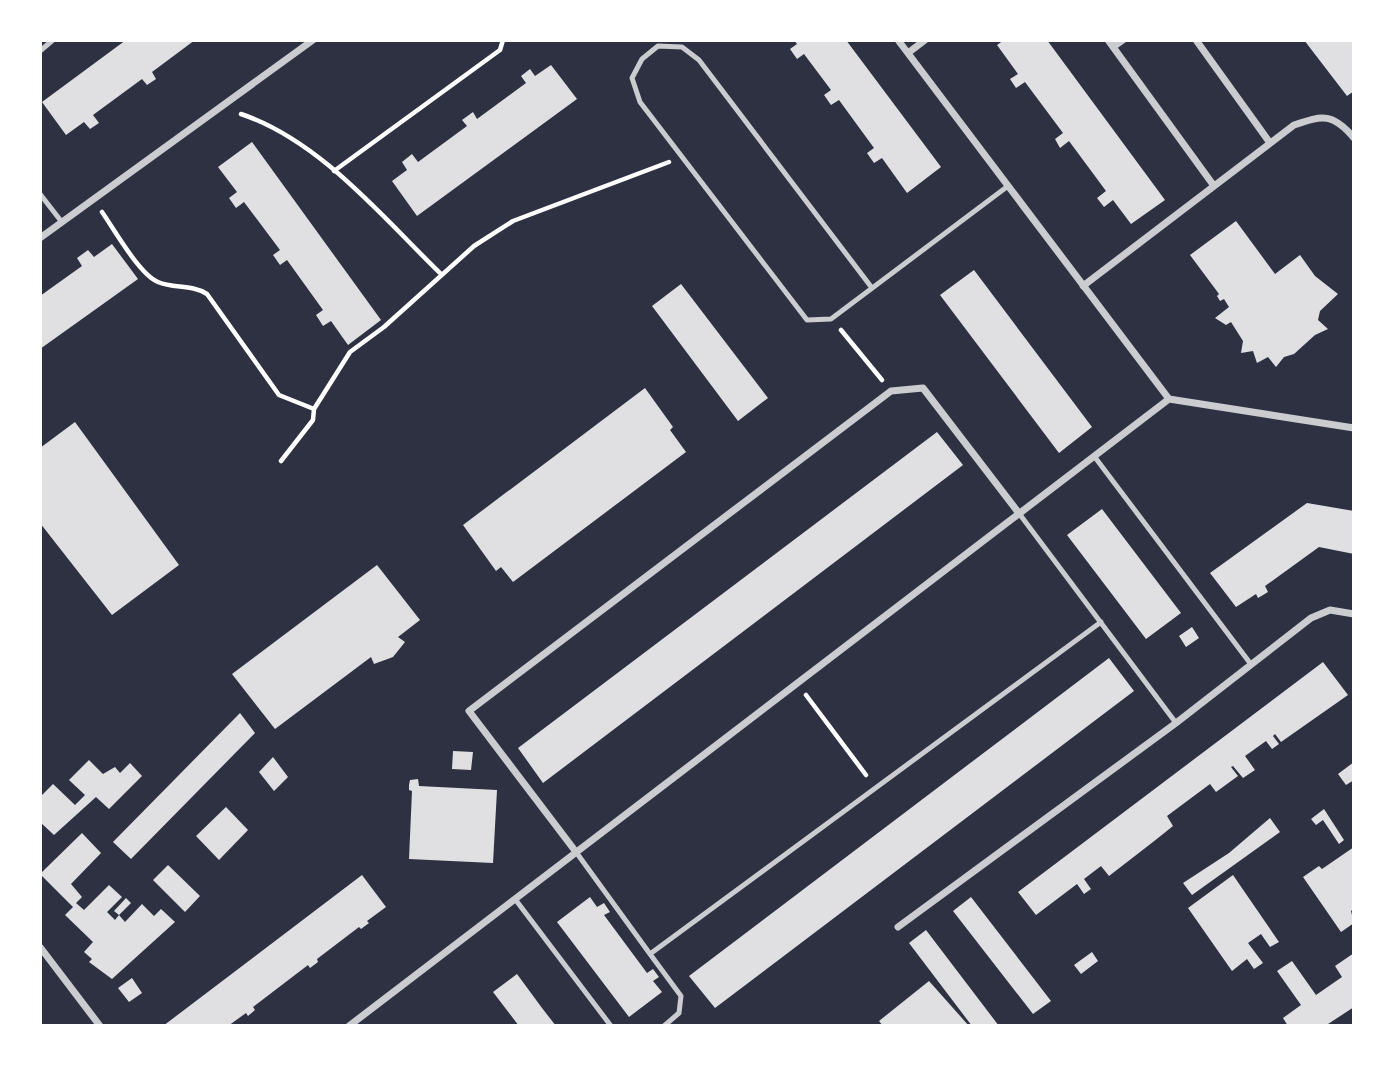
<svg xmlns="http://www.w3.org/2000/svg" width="1394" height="1066" font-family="Jost,sans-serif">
<rect width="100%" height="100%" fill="#2d3142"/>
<path fill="#e0e0e3" d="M126,40H195L152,72L156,79L147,85L142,79L93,115L99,123L90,129L84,122L66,135L42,102Z
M794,40H846L941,167L907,193L882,158L874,163L867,153L874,148L839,100L831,105L824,95L831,90L804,54L797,59L790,49L797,44Z
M1004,40H1047L1165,200L1131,224L1113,200L1104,207L1097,198L1106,191L1069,141L1060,148L1055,139L1063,133L1025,82L1016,88L1010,79L1018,74L997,45Z
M1304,40H1354V91L1347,96Z
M551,65L577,99L417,216L392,181L407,170L402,162L412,154L418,162L467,126L462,120L473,112L477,119L526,83L521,76L530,69L535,76Z
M252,142L381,320L348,345L331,321L323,326L316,315L323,310L287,260L280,265L273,255L280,250L244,202L236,208L229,198L237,192L218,167Z
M1236,221L1275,274L1300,255L1315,276L1338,294L1320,311L1318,320L1328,329L1315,335L1294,354L1284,357L1276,367L1268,357L1257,363L1253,351L1241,353L1243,341L1231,322L1226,325L1215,318L1229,307L1224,299L1220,301L1217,296L1219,294L1190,255Z
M112,244L138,279L40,349V296L82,266L77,258L88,250L94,257Z
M974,270L1092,427L1059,453L940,295Z
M681,284L768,398L738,421L652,306Z
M645,388L673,427L670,430L686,452L513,582L501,567L496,571L463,525Z
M75,422L179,565L112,615L40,523V448Z
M937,432L963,465L543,783L518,748Z
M1307,503L1354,511V554L1319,547L1265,586L1268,592L1258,598L1256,594L1236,607L1210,573Z
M1102,509L1181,613L1146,639L1067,535Z
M377,565L420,620L398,637L405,642L393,657L374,664L371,657L275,729L232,674Z
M1192,627L1199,638L1186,647L1179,636Z
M1109,658L1134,691L715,1008L689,976Z
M1323,662L1348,695L1281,742L1275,734L1273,736L1279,744L1272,749L1266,741L1245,756L1255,770L1243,778L1233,766L1231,767L1238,776L1216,792L1210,784L1167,816L1173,826L1153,842L1109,876L1101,866L1084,879L1091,889L1084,894L1077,884L1036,915L1018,892Z
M240,713L255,733L131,859L113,842Z
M453,751L473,752L471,770L452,769Z
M273,757L288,777L274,791L259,772Z
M89,760L103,774L115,767L120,773L130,763L142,776L109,809L96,797L54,835L40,822V797L53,784L75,805L85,795L69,780Z
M1354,762V780L1346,785L1338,774Z
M418,779L419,786L497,790L493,863L409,859L412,791L409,790V785L410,780Z
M226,807L248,830L219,860L196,836Z
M1324,809L1344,840L1339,844L1323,820L1316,825L1311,819Z
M1270,818L1280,832L1192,895L1183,883L1229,853Z
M82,833L101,853L71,884L82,897L76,903L84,910L109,885L122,897L107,912L115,920L119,915L125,922L142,904L154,916L161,909L175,922L112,979L89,962L92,959L84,952L93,942L65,915L73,907L40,874Z
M1354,847V909L1351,911L1354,923L1341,932L1303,877L1319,866L1322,869Z
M168,865L200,896L185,912L153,880Z
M362,875L386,907L367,921L369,923L361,929L359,927L317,959L318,962L310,968L308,965L253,1007L255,1010L248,1016L246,1013L228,1026H163Z
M1233,875L1279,942L1270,947L1261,934L1248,943L1263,963L1254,969L1247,959L1232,971L1188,908Z
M590,897L597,907L604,903L610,912L604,915L647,973L653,969L659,977L653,981L662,992L629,1017L557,922Z
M971,897L1051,1001L1033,1014L953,911Z
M126,898L131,903L119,915L114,911Z
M926,930L999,1026H972L909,943Z
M1092,952L1098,961L1081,974L1074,965Z
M1354,953V1007L1325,1026H1288L1283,1018L1301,1005L1277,971L1292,961L1316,995L1342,977L1335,966Z
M517,974L542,1008L556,1026H519L493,992Z
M132,978L142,993L129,1002L118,988Z
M929,981L969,1026H883L879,1021Z"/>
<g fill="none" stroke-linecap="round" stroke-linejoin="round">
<path stroke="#fff" stroke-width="4.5" d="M241,114C321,141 383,218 442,275
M334,171L500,50L503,40
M102,212C114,229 139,274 158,282C174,289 191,284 207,294L279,395L314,409L313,420L281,461
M841,330L882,380
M314,409L350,352L384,327L474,246L513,221L669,162
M806,695L866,775"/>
<path stroke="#caccd0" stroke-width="5" d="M40,51L53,40
M40,194L61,221
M872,288L699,60L682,47L658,46L642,59L632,78L640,102L807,320L831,319L1008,186
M1094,456L1250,663
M1018,512L1176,723
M576,852L650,954L1101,622
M515,899L611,1026
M650,954L681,996L679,1013L664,1026"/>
<path stroke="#caccd0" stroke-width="7" d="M898,40L1169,399
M1108,40L1214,186
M1196,40L1270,143
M1113,47L1123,40
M908,53L925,40
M40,238L313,40
M1083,286L1294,125C1323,115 1333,113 1354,138
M576,852L469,711L891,391L923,388L1018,512
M898,927L1176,723L1311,618L1330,610L1354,614
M40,947L100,1026
M349,1026L1169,399L1354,428"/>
</g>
<rect width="1394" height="1066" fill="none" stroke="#ffffff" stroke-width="84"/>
</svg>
